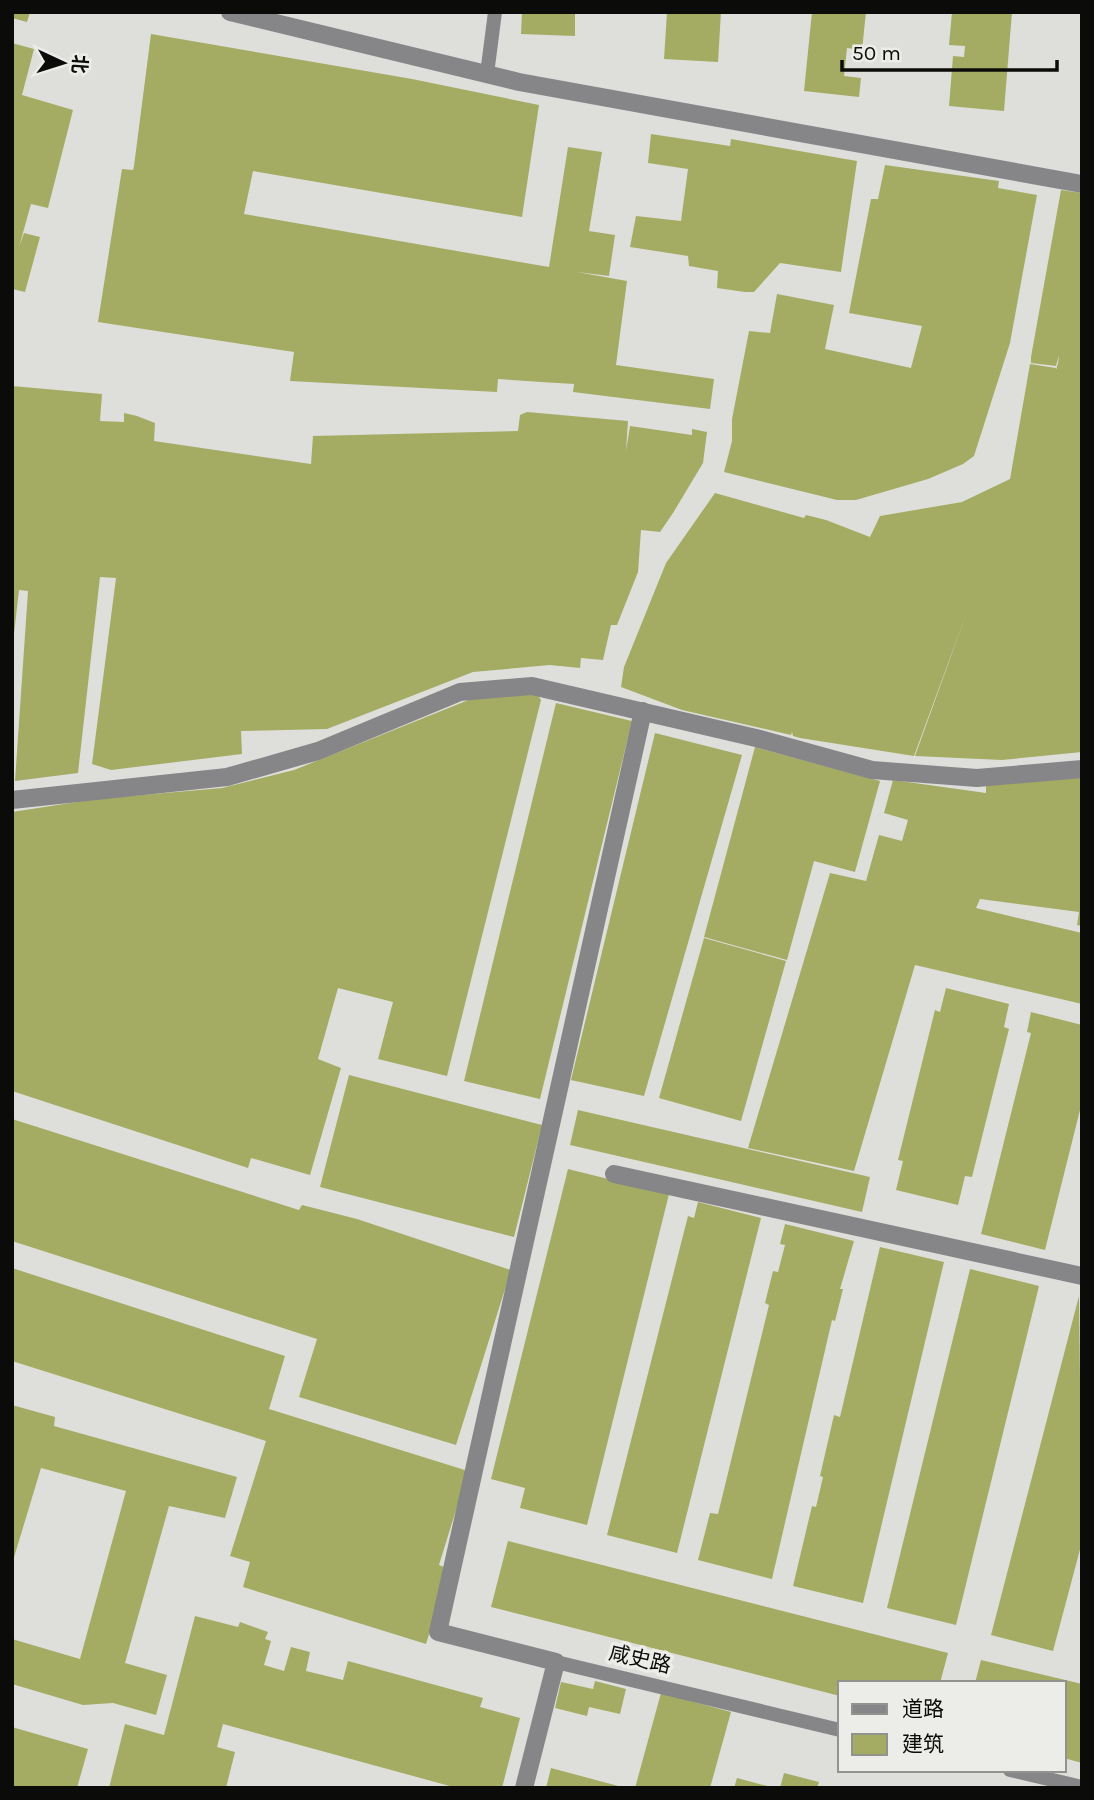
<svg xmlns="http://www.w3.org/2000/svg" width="1094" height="1800" font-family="Karla,'Noto Sans SC',sans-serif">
<rect width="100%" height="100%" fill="#dedfdb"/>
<path fill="#a4ac63" d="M12,12H30L27,22L12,18Z
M522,12H575V36L521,34Z
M667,12H721L718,62L664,59Z
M812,12H866L862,50L847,48L844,76L861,78L859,97L804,91Z
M952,12H1012L1004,111L949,106L953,56L964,57L965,46L949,45Z
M151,34L412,79L539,105L522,217L253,171L244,214L549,267L568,147L602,152L589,231L615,235L609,276L577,272L627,281L616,365L714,379L710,409L573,392L574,384L541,382L498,379L497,392L290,381L294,352L98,322L122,169L133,170L134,166Z
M12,43L34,49L22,95L73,110L48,208L31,204L19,247L24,233L40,237L25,292L12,289Z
M651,134L730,146L731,139L857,161L841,272L780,263L754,292H745L717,288L718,271L689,266L688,256L630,247L636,216L681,221L688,169L648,163Z
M885,165L999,181L998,188L1037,195L1010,343L974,456L963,464L928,479L856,500H837L724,472L732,441V419L749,331L770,333L777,294L834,305L825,349L911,368L922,326L849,313L871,199H878Z
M1061,190L1082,193V752L1002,760L915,756L968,609L914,756L800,738L793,736L792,732L791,735L682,710L621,687L624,667L666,563L715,493L804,518L806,515L826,520L870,537L880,516L962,502L1010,479L1030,364L1056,368V370L1058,363L1059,355L1056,366L1031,363V357Z
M12,386L102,394L100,421L124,422V413L137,416L155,423L154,441L311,464L313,436L518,431L520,415L527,412L628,421L626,451L630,426L692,435V429L707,432L703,463L673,513L660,532L641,530L638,572L617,625H611L603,660L581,658L580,668L550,665L473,672L327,729L241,731L242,754L111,770L92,764L116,578L100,577L78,773L15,781L28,591L19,590L12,651Z
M537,694L541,700L447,1076L378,1059L393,1002L338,988L318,1059L341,1068L310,1175L251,1158L248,1168L12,1091V812L96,799L222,788L294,770L471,699Z
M556,703L632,721L540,1099L464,1081Z
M655,733L742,755L644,1096L571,1080Z
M755,747L880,781L855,872L814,861L787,960L704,937Z
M1082,774V926L1077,925L1079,912L980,899L976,908L1082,933V1004L915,965L854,1171L748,1148L830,873L866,881L879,835L902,841L908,820L884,813L893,780L986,793V783Z
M704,938L786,961L741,1121L659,1098Z
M946,988L1009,1004L1004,1027L1009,1029L972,1177L965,1176L958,1205L896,1190L903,1161L898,1160L935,1010L940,1012Z
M1031,1012L1082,1025V1102L1045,1250L981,1234L1031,1033L1027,1032Z
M349,1075L542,1125L514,1237L320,1187Z
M578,1110L870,1177L862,1212L570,1145Z
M12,1119L299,1210L302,1205L357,1219L511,1270L456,1445L299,1397L317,1339L12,1241Z
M568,1169L669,1194L587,1525L520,1508L525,1488L491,1479Z
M698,1202L761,1218L677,1553L607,1535L688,1216L694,1218Z
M785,1224L854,1241L840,1289H843L835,1321L832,1320L772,1579L698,1560L710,1513L718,1514L769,1305L765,1303L773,1271L778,1272L785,1245L780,1244Z
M880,1247L944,1262L863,1603L793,1586L812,1506L816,1507L823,1477L820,1476L834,1415L840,1417Z
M12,1268L285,1356L269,1409L468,1471L439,1565L449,1569L426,1644L243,1587L250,1562L230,1556L266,1441L12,1361Z
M970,1269L1039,1286L956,1625L887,1608Z
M1079,1296L1082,1542L1053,1651L991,1635Z
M12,1405L55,1417L54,1426L237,1477L225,1518L169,1506L125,1663L167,1675L156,1715L113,1703L83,1705L12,1684V1639L80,1659L126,1491L41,1468L12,1564Z
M508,1541L948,1653L940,1683H840V1696L491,1607Z
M195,1616L238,1627L240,1622L268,1632L265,1639L271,1641L264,1665L284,1671L291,1647L310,1652L306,1671L343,1680L348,1661L483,1698L480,1707L520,1718L502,1788H457L223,1724L217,1747L235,1752L226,1788H109L125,1724L164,1735Z
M981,1660L1082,1684V1763L1064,1758V1683H975Z
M595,1681L626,1689L620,1714L589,1707L587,1716L555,1708L561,1682L593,1689Z
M661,1693L731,1712L710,1788H635Z
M12,1727L88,1749L77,1788H12Z
M551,1768L622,1787V1788H546Z
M784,1773L819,1782L817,1788H780Z
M737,1778L771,1787L770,1788H734Z"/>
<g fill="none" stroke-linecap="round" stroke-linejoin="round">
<path stroke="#868688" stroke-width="14" d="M487,74L495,12
M556,1662L840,1730
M1010,1770L1082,1787"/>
<path stroke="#868688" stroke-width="18" d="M230,12L519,82L1082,184
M12,800L227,777L318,751L460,692L532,686L756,738L872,770L977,778L1082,769
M614,1174L1082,1276
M524,1788L556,1662L438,1632L643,711"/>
</g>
<g text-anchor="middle" stroke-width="7" stroke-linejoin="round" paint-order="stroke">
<g font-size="21" fill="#0b0c0a" stroke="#ecece8">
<text transform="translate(640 1659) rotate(13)" y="7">咸史路</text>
</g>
</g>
<rect width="1094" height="1800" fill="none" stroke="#0b0c0a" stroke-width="28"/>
<rect x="838" y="1681" width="228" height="91" fill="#ecece8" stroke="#92928f" stroke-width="2"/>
<rect x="852" y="1704" width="35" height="10" fill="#868688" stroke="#92928f" stroke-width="2"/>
<text x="902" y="1716" font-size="21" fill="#0b0c0a">道路</text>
<rect x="852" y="1734" width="35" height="21" fill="#a4ac63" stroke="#92928f" stroke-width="2"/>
<text x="902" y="1751" font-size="21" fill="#0b0c0a">建筑</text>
<g transform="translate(63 63) rotate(94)" stroke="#ecece8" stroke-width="5" paint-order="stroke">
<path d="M0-5L12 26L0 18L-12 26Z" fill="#0b0c0a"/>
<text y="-10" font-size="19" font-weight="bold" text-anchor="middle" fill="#0b0c0a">北</text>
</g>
<path d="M842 60v10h215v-10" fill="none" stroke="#0b0c0a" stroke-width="3.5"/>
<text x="852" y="60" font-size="21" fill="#0b0c0a" stroke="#ecece8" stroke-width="5" paint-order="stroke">50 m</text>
</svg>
